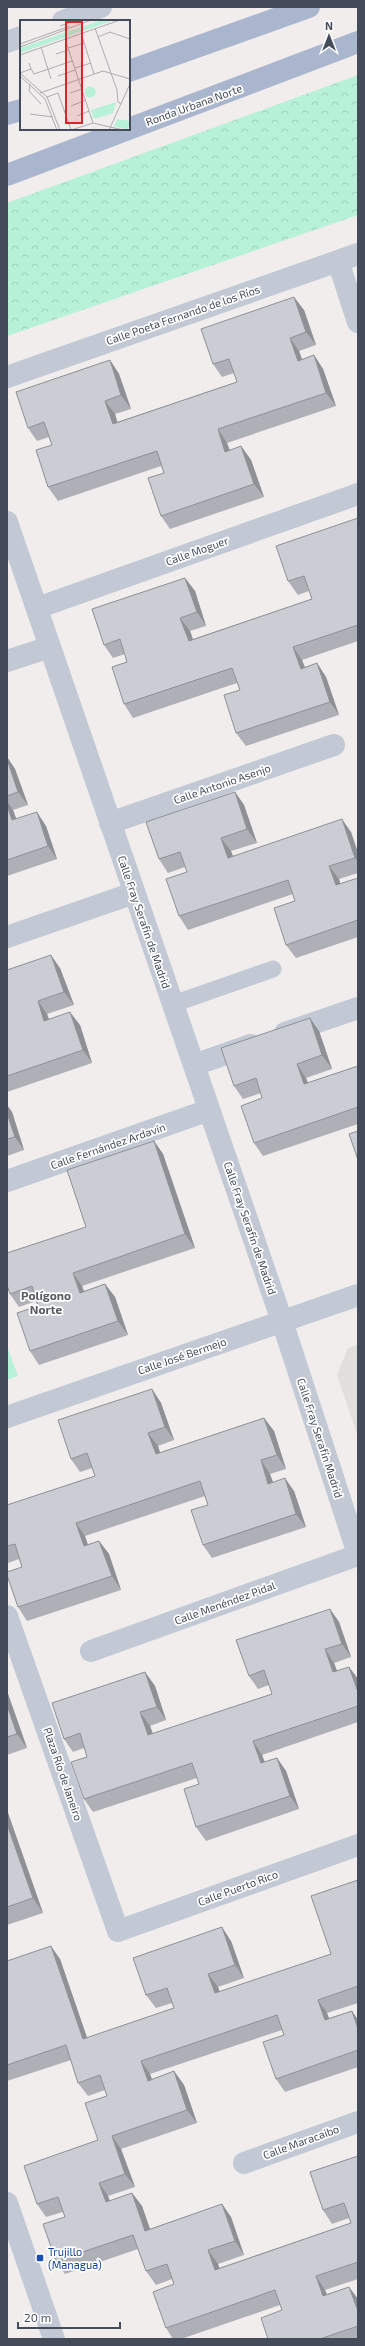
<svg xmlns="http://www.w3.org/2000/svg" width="365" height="2346" font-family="'Exo 2',sans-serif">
<defs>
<pattern id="park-crowns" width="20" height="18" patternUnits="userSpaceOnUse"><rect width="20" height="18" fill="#b7f1d8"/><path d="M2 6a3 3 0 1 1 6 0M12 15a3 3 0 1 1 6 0" fill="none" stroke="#9fd0bc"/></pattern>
</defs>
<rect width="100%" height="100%" fill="#f0edec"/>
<path fill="#e1dede" d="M358,1345V1437L337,1375L348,1348Z"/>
<path fill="url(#park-crowns)" d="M358,75V215L7,336V203Z"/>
<path fill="#b7f1d8" d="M7,1346L18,1376L7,1380Z"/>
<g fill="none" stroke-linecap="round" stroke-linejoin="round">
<path stroke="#c2c9d5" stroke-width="17" d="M173,1004L273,969"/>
<path stroke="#c2c9d5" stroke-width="22" d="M63,21L101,7
M7,42L21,37
M338,261L358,322
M7,377L358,254
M7,522L282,1321L358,1554
M37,608L358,494
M7,661L50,647
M110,823L334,745
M7,937L134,893
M285,1033L358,1008
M194,1065L251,1045
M7,1181L209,1110
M7,1417L358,1295
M7,1616L118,1931L358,1845
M91,1651L358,1555
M244,2163L358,2122
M7,2203L54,2339"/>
<path stroke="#aab6ce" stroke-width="22" d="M129,71L309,7
M7,114L21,110
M7,175L358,42"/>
</g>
<path fill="#afb0b7" d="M304,310L316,345L299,351L302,359L314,355L323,369L336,406L227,443L230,450L241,446L251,460L264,497L170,529L161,516L164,473L161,466L58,501L48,487L52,445L49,437L37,441L28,428L110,360L119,374L131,409L115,414L117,422L237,382L234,373L222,377L213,364Z
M358,518V641L302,660L305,667L317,663L326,677L339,715L246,746L236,733L240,690L237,683L133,718L124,704L127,662L125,654L113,658L104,645L185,578L195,591L206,626L190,631L193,639L312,599L309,591L298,595L288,581Z
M7,757L15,769L28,805L13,810L16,819L46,826L57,859L7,876Z
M235,792L244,805L257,843L231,851L233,856L351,832L358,853V873L339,879L340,884L358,878V937L296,958L286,945L295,901L293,894L188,930L179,916L187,872L185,867L168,873L159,859Z
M60,968L74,1005L47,1014L49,1019L80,1025L92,1063L7,1092V970Z
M319,1031L332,1069L306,1078L308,1083L358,1066V1124L263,1156L254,1143L262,1098L261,1093L243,1099L234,1086Z
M7,1105L12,1112L24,1150L7,1156Z
M154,1141L163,1154L195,1248L82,1286L84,1291L105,1284L115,1297L128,1335L39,1365L30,1351L38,1306L36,1301L19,1307L10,1294L86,1227Z
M152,1389L161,1403L174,1440L158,1446L160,1453L264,1418L274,1431L286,1469L270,1474L273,1482L294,1491L306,1527L212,1558L203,1545L208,1505L205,1496L85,1536L88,1545L99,1541L109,1554L121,1590L27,1621L18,1607L22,1567L19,1559L8,1563L7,1561V1505L95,1476L92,1468L80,1472L71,1459Z
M330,1609L339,1622L351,1657L334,1663L337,1671L349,1667L358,1679V1722L262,1755L265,1762L277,1758L286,1771L299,1809L206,1841L196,1827L199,1784L197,1778L93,1812L84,1799L87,1757L84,1748L73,1752L64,1739L145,1672L155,1686L166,1720L150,1726L153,1734L272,1694L269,1685L258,1689L249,1676Z
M7,1691L27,1748L7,1755Z
M7,1810L43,1913L7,1925Z
M358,1880V2003L327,2013L329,2018L352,2011L358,2020V2067L285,2092L276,2079L284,2035L282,2030L150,2074L152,2079L174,2071L184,2085L197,2123L121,2149L135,2187L108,2196L110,2201L132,2193L142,2206L150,2229L222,2204L231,2217L244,2255L218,2264L219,2268L351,2223L349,2218L332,2224L323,2210L358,2156V2279L325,2290L327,2294L349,2287L358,2299V2339H268L282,2310L280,2305L181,2339H173L166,2328L174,2284L172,2279L156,2285L146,2271L138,2249L65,2274L56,2261L65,2217L63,2212L46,2217L37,2204L98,2140L107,2096L105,2090L88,2096L78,2083L71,2060L7,2081V1961L60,1959L87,2038L174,2008L172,2003L156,2008L146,1995L231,1941L244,1978L218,1987L219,1992L331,1954Z"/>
<path fill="#8e9095" d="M294,297L304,310L316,345L306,332Z
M290,338L299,351L307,374L298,361Z
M314,355L323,369L336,406L326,393Z
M110,360L119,374L131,409L121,395Z
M105,401L115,414L122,437L113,424Z
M218,429L227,443L234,465L225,452Z
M241,446L251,460L264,497L254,484Z
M185,578L195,591L206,626L197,612Z
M180,618L190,631L198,654L189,641Z
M293,647L302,660L310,682L301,669Z
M317,663L326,677L339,715L330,702Z
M7,757L15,769L28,805L18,792L7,759Z
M235,792L244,805L257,843L247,829Z
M7,801L13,810L22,834L12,820L7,805Z
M37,812L46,826L57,859L48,846Z
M342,819L351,832L358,853V862L355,858Z
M221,838L231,851L238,871L228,858Z
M329,866L339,879L345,899L336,885Z
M51,955L60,968L74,1005L64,992Z
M38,1001L47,1014L54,1034L44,1021Z
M70,1012L80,1025L92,1063L83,1050Z
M310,1018L319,1031L332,1069L322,1055Z
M297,1064L306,1078L313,1097L304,1084Z
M7,1105L12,1112L24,1150L15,1137L7,1113Z
M154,1141L163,1154L195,1248L185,1234Z
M73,1273L82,1286L89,1306L80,1293Z
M105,1284L115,1297L128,1335L118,1321Z
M152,1389L161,1403L174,1440L165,1427Z
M264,1418L274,1431L286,1469L277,1455Z
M148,1433L158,1446L165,1468L156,1454Z
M261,1460L270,1474L278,1497L268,1484Z
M285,1478L294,1491L306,1527L296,1514Z
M76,1523L85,1536L93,1560L84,1546Z
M99,1541L109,1554L121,1590L112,1576Z
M330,1609L339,1622L351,1657L342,1644Z
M325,1649L334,1663L343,1686L333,1672Z
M349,1667L358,1679V1692Z
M145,1672L155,1686L166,1720L157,1707Z
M7,1691L27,1748L17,1734L7,1705Z
M140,1712L150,1726L158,1748L148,1735Z
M253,1741L262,1755L270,1777L261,1763Z
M277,1758L286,1771L299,1809L290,1796Z
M7,1810L43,1913L33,1898L7,1824Z
M222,1927L231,1941L244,1978L235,1965Z
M51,1946L60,1959L92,2052L83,2039Z
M208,1974L218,1987L225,2007L215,1993Z
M318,2000L327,2013L334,2033L325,2020Z
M352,2011L358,2020V2029Z
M141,2061L150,2074L157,2094L148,2081Z
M174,2071L184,2085L197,2123L187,2110Z
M112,2136L121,2149L135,2187L125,2174Z
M99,2183L108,2196L115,2216L106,2202Z
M132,2193L142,2206L155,2244L145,2231Z
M222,2204L231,2217L244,2255L235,2241Z
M208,2250L218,2264L225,2283L215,2270Z
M316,2276L325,2290L332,2309L323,2296Z
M349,2287L358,2299V2311Z"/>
<path fill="#cbcdd5" stroke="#8e9095" d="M294,297L306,332L290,338L298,361L314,355L326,393L218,429L225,452L241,446L254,484L161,516L148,478L164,473L157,451L48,487L36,450L52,445L44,422L28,428L16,392L110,360L121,395L105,401L113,424L237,382L229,359L213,364L201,329Z
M358,518V625L293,647L301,669L317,663L330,702L236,733L224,695L240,690L232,668L124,704L112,667L127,662L120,639L104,645L92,609L185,578L197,612L180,618L189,641L312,599L304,576L288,581L276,546Z
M7,759L18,792L7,796Z
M235,792L247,829L221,838L228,858L342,819L355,858L329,866L336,885L358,878V920L286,945L274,908L295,901L288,880L179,916L166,879L187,872L180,852L159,859L146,822Z
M7,805L12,820L37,812L48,846L7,860Z
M51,955L64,992L38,1001L44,1021L70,1012L83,1050L7,1076V970Z
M310,1018L322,1055L297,1064L304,1084L358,1066V1107L254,1143L241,1106L262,1098L256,1078L234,1086L221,1048Z
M7,1113L15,1137L7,1139Z
M358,1131V1160L349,1134Z
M154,1141L185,1234L73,1273L80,1293L105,1284L118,1321L30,1351L17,1313L38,1306L32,1286L10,1294L7,1285V1253L86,1227L67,1170Z
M152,1389L165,1427L148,1433L156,1454L264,1418L277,1455L261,1460L268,1484L285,1478L296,1514L203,1545L191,1510L208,1505L200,1481L76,1523L84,1546L99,1541L112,1576L18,1607L7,1575V1572L22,1567L15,1544L7,1546V1505L95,1476L87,1453L71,1459L58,1420Z
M330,1609L342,1644L325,1649L333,1672L349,1667L358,1692V1706L253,1741L261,1763L277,1758L290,1796L196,1827L184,1789L199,1784L192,1763L84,1799L71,1762L87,1757L80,1733L64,1739L52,1703L145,1672L157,1707L140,1712L148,1735L272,1694L264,1670L249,1676L236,1640Z
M7,1705L17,1734L7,1737Z
M7,1824L33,1898L7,1907Z
M358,1880V1986L318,2000L325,2020L352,2011L358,2029V2050L276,2079L263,2042L284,2035L277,2015L141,2061L148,2081L174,2071L187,2110L112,2136L125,2174L99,2183L106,2202L132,2193L145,2231L222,2204L235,2241L208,2250L215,2270L351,2223L344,2203L323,2210L310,2172L358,2156V2262L316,2276L323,2296L349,2287L358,2311V2326L320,2339H268L261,2318L282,2310L275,2290L166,2328L153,2292L174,2284L167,2264L146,2271L133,2235L56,2261L43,2224L65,2217L58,2197L37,2204L24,2166L98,2140L85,2103L107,2096L100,2075L78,2083L66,2045L7,2065V1961L51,1946L83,2039L174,2008L167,1988L146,1995L133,1958L222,1927L235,1965L208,1974L215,1993L331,1954L311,1896Z"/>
<rect fill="#1a4fb4" stroke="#fff" stroke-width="1.5" x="36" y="2254" width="8" height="8" rx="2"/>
<g text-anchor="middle" stroke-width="3.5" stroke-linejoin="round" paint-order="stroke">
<g font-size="11" fill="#444c5b" stroke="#fff">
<text transform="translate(194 105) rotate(-20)" y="4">Ronda Urbana Norte</text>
<text transform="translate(183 315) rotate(-19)" y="4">Calle Poeta Fernando de los Ríos</text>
<text transform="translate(197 551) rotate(-20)" y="4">Calle Moguer</text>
<text transform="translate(222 784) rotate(-19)" y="4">Calle Antonio Asenjo</text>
<text transform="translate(144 922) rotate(71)" y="4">Calle Fray Serafín de Madrid</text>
<text transform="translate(108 1146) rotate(-19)" y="4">Calle Fernández Ardavín</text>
<text transform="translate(250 1228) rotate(71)" y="4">Calle Fray Serafín de Madrid</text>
<text transform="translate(182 1356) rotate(-19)" y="4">Calle José Bermejo</text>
<text transform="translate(320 1438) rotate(72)" y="4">Calle Fray Serafín Madrid</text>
<text transform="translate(225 1603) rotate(-20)" y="4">Calle Menéndez Pidal</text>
<text transform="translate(63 1774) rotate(71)" y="4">Plaza Río de Janeiro</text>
<text transform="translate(238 1888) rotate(-20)" y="4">Calle Puerto Rico</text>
<text transform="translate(301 2142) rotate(-20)" y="4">Calle Maracaibo</text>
</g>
<g font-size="11" fill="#164399" stroke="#fff" text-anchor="start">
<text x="48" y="2256">Trujillo<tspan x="48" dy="13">(Managua)</tspan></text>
</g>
<g font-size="12" font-weight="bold" fill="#595c62" stroke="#fff">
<text x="46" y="1300">Polígono<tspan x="46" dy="14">Norte</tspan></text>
</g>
</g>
<g transform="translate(20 20)">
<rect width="110" height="110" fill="#f0edec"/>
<path d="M82,0H94L0,33V28ZM97,99L110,101L108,109L94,107Z" fill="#b7f1d8"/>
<path d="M64.5 72a5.5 5.5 0 1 1 11 0a5.5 5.5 0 1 1-11 0ZM96,82L93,93L74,99L71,90Z" fill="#b7f1d8"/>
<path fill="none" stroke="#abadb2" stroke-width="1" d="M40,6L57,0M75,8L97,70L98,82L101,84M61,13L74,54M78,17L90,12L110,19M45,19L73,103M0,24L50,6M0,27L71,0M21,27L31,59M48,28L64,23M36,34L48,30M0,35L100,0M55,48L71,43M11,49L14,54L52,41M0,53L27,77L40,110M0,53L11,49L9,43M0,56L25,79L37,110M38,56L55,50M10,64L9,71L21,84M20,73L83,51L110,59M50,73L62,69M27,77L38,73L51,110M51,86L66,80M10,94L33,97M57,96L69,91M51,110L73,103L103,110M89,110L110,64"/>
<path fill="#d62828" fill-opacity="0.15" stroke="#d62828" stroke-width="2" d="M46,2H62V103H46Z"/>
<rect width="110" height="110" fill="none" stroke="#444c5b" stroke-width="2"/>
</g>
<rect width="365" height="2346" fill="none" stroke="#444c5b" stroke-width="16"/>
<g transform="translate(329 36)" stroke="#ffffff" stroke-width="3" paint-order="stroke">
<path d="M0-3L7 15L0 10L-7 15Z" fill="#444c5b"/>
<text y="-6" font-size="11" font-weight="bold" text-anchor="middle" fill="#444c5b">N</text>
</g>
<path d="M18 2322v6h102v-6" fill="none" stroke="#444c5b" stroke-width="2"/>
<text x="24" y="2322" font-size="12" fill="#444c5b" stroke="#ffffff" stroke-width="3" paint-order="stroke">20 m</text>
</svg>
